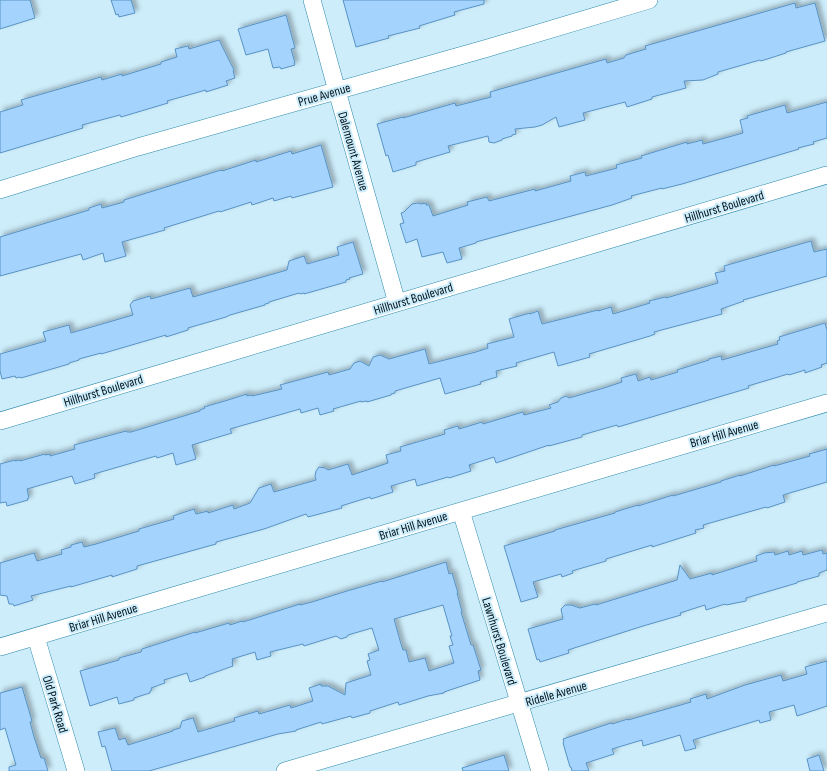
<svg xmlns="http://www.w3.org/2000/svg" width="827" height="771" font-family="'Sofia Sans Condensed',sans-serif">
<defs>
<filter id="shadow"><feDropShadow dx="3.5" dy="-3.5" stdDeviation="2" flood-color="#0004"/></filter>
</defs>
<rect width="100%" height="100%" fill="#cdedfb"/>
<path fill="#a4d4fe" stroke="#5892c4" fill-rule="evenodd" filter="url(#shadow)" d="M0,0H30L35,18L0,29Z
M111,0H131L135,13L119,17L118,14L116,15Z
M343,0H484V4L454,12L455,15L419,26L420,28L388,36L389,38L356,47Z
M795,3L796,8L815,3L825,41L786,52V53L761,61L760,60L718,72V74L703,80L684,81L686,88L652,97V99L627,107L625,102L583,113L585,120L559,127L556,117L542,125L535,127L515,129L516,134L512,135V136L502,139V140L494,143L489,142L488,136L448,146L450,152L416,162V165L393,172L388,155L386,156L377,124L403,117V118L455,103L456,106L491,97L490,92L606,59L607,63L624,58L626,55L646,49L645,46Z
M286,15L295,48L291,49L295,63H294L295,65L281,69L280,67L273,68L268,49L246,55L238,29Z
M219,40L234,70L233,71L235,78L226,81L228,85L206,92V90L167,101L168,103L121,117L120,115L82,125L83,128L0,153V112L23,105L21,100L101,77L102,80L122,74V76L161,64V62L177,57L175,49L188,46L189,49Z
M827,102V138L813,142L814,144L798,148L799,149L682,184L662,189V188L631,196L632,198L612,205L476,242V243L459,248L462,259L447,263L443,252L422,257L417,239L406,243L400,224L404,223L401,213L404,212L412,204L418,203L421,204L426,203V205H429L433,216L468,205L467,202L487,197L489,201L535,189V191L571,181L570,176L585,172L586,176L617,168L616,165L642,158L641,156L687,142V144L702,140L703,144L743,133L740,120L748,118L747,116L785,105L787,113Z
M321,145L333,187L292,198L291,196L274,201L273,198L252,205L251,202L220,212L219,211L164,228L165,230L122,242L126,256L105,262L103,253L83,260L81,254L0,276V237L89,210V208L101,204L102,208L124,202V200L221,170L222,171L256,160V162L291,151L292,154Z
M811,241L814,252L827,249V276L754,297L743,300L744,301L721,309L722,314L654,332L655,334L650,336L589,354L590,357L558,366L554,352L516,363L517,366L496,371L497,377L480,382L481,384L445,394L440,378L395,391V393L391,394V395L367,402V401L361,402V401L333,409L334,411L320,415L318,408L301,413L300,409L230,429L232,433L192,445L196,459L176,465L173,453L157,458L156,456L94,474L95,478L75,484L72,476L27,489L29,498L27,499L28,500L7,506L6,502L0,503V464L15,460V461L19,460L20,461L45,454V455L50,454V456L75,449L74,445L126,431L127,432H131L187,415L200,411V410L205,408L204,407L228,400L247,394V396L252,395V396L282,389L280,385L328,372L329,375L350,369L354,363L360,361L369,366L373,357L380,355L389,359L425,349L429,364L476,352L488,348L487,344L514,337L509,319L530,313V314L538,311L542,324L598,310V311L611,307L613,314L650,303L649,301L665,297L666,298L718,283L715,273L725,271L724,266Z
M353,242L363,274L349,278L350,279L346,280V282L304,294V293L300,294L299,293L269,302V303L265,304V305L230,315L226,317L188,328V330L166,337V335L101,354V353L79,359V360L69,363V364L21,378L20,377L16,378L15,376L2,379L0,371V354L46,341L43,332L69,325L71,333L133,315L130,305L133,301L150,296L151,299L190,288L193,297L287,270L289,261L304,256L307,264L339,255L337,247Z
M825,323L827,330V363L821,365L822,367L805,373V370L789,375L788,374L748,386L749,388L618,427L617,425L582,435V437L549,446V445L496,463L494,457L469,465L471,471L449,478L448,477L417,486L415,479L391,486L393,492L371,499L370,497L341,506L342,508L308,517L306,514L264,529L216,542V544L137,566V569L112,577V575L71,587V586L31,596L33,600L14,606L13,604H9L7,596L0,595V563L34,553L37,561L62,554L61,550L71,547V545L82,542L84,547L96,544L139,531V529L174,519L173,516L194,509L196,514L208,511V513L233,505L234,509L250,503L259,488L271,484L274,492L316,480L315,476L316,471L319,467L325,468L328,470L348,464L352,475L388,463L386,455L401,451L400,447L445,434L444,430L458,426L459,429L482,422L483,424L523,412L524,415L551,408L549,405L558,402L561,398L566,396L569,398L604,388L622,382L621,378L636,374L638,381L650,377L651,380L678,372L677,370L709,360V359L721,356L722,360L778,344L777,341L780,340L779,337Z
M827,449V482L783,495L785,502L767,508L766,507L703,525L704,528L695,530L696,533L652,547V545L606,559V561L572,571L573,573L562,577L561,574L533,582L538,597L521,602L504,546L555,531V530L615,513V512L638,505V506L673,495V496L721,482V481L740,475V476L774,465V466L810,456L809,454Z
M822,550L823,554L827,553V570L819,573V576L797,582V583L746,598V601L726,605L725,604L706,610L705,605L680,613L681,615L643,626L568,650L569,653L540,662L539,659L537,660L528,629L563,619L561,609L565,605H571L580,608L595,604L596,605L677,580L680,565L690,579L712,573V575L753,562L757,561L756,556L764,553L774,552L775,555L788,551L789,555L802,551L803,555Z
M446,562L449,574L452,573L458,593H457L462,612H461L471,645H473L481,670L478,671L480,680L444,692V693L428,696L399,705L398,702L370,711V713L352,718L351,716L322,724L321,722L296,730V731L278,734L149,771H112L105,746L102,747L98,732L115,728L119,740L125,738L128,745L173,731V730L180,728L182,721L193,718L198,732L235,721L234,718L258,711L259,714L290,705L291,708L313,701L309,688L321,684V686H328L345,695L346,683L371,675L367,661L370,660L368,654L379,650L372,628L348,635L347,637L341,639L336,636L304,646L303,644L270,652L271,656L257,660L255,652L232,659L233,662H232L233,666L205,676V677L190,682L187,673L164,680L165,683L151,688L152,690L150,691V693L134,698V700L119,704L117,697L90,706L80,671L119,660V658L141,652L142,649L195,632V633L229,623L230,625L242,621L243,622L300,604V605L312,602L347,591L382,581V582ZM443,605L452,636H450L453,645L449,646L454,663L429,671L425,658L409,662L406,650H403L401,644L394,619Z
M827,661V706L797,716L794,705L769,712L771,720L760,723L759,720L693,740L696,748L685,751L680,735L643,746L642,740L612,749L614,754L586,763L589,771H572L571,767H570L563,743L564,742L563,739L611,723L612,724L628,719V720L691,702L690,699L706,694L707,699L745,685L781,675L783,681L807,674L805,667Z
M22,687L32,721L30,722L34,737L41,758H44L48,771H9V767L16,765L5,728L0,730V693Z
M504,755L509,771H463L462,768Z
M819,755L824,771H810L807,759Z"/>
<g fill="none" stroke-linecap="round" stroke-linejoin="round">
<defs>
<path id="minor" d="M312,0L337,91L397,303
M0,190L138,147L488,48L649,0
M0,421L827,175
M461,511L540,771
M36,637L76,771
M0,647L827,403
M285,771L827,613"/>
</defs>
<use href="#minor" stroke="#2f8aaa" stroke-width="18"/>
<use href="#minor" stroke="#fff" stroke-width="17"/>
</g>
<g text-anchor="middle" stroke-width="4" stroke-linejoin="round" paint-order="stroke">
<g font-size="13" fill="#00131d" stroke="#cdedfb">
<text transform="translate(324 94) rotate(-16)" y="5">Prue Avenue</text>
<text transform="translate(354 151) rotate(74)" y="5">Dalemount Avenue</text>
<text transform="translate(724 206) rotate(-17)" y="5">Hillhurst Boulevard</text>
<text transform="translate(413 298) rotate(-17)" y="5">Hillhurst Boulevard</text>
<text transform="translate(103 390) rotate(-17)" y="5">Hillhurst Boulevard</text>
<text transform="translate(724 433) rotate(-16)" y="5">Briar Hill Avenue</text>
<text transform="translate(413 525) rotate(-17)" y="5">Briar Hill Avenue</text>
<text transform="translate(103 617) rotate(-17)" y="5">Briar Hill Avenue</text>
<text transform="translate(500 641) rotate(73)" y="5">Lawnhurst Boulevard</text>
<text transform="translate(556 693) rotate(-16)" y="5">Ridelle Avenue</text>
<text transform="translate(56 704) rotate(73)" y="5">Old Park Road</text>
</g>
</g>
</svg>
